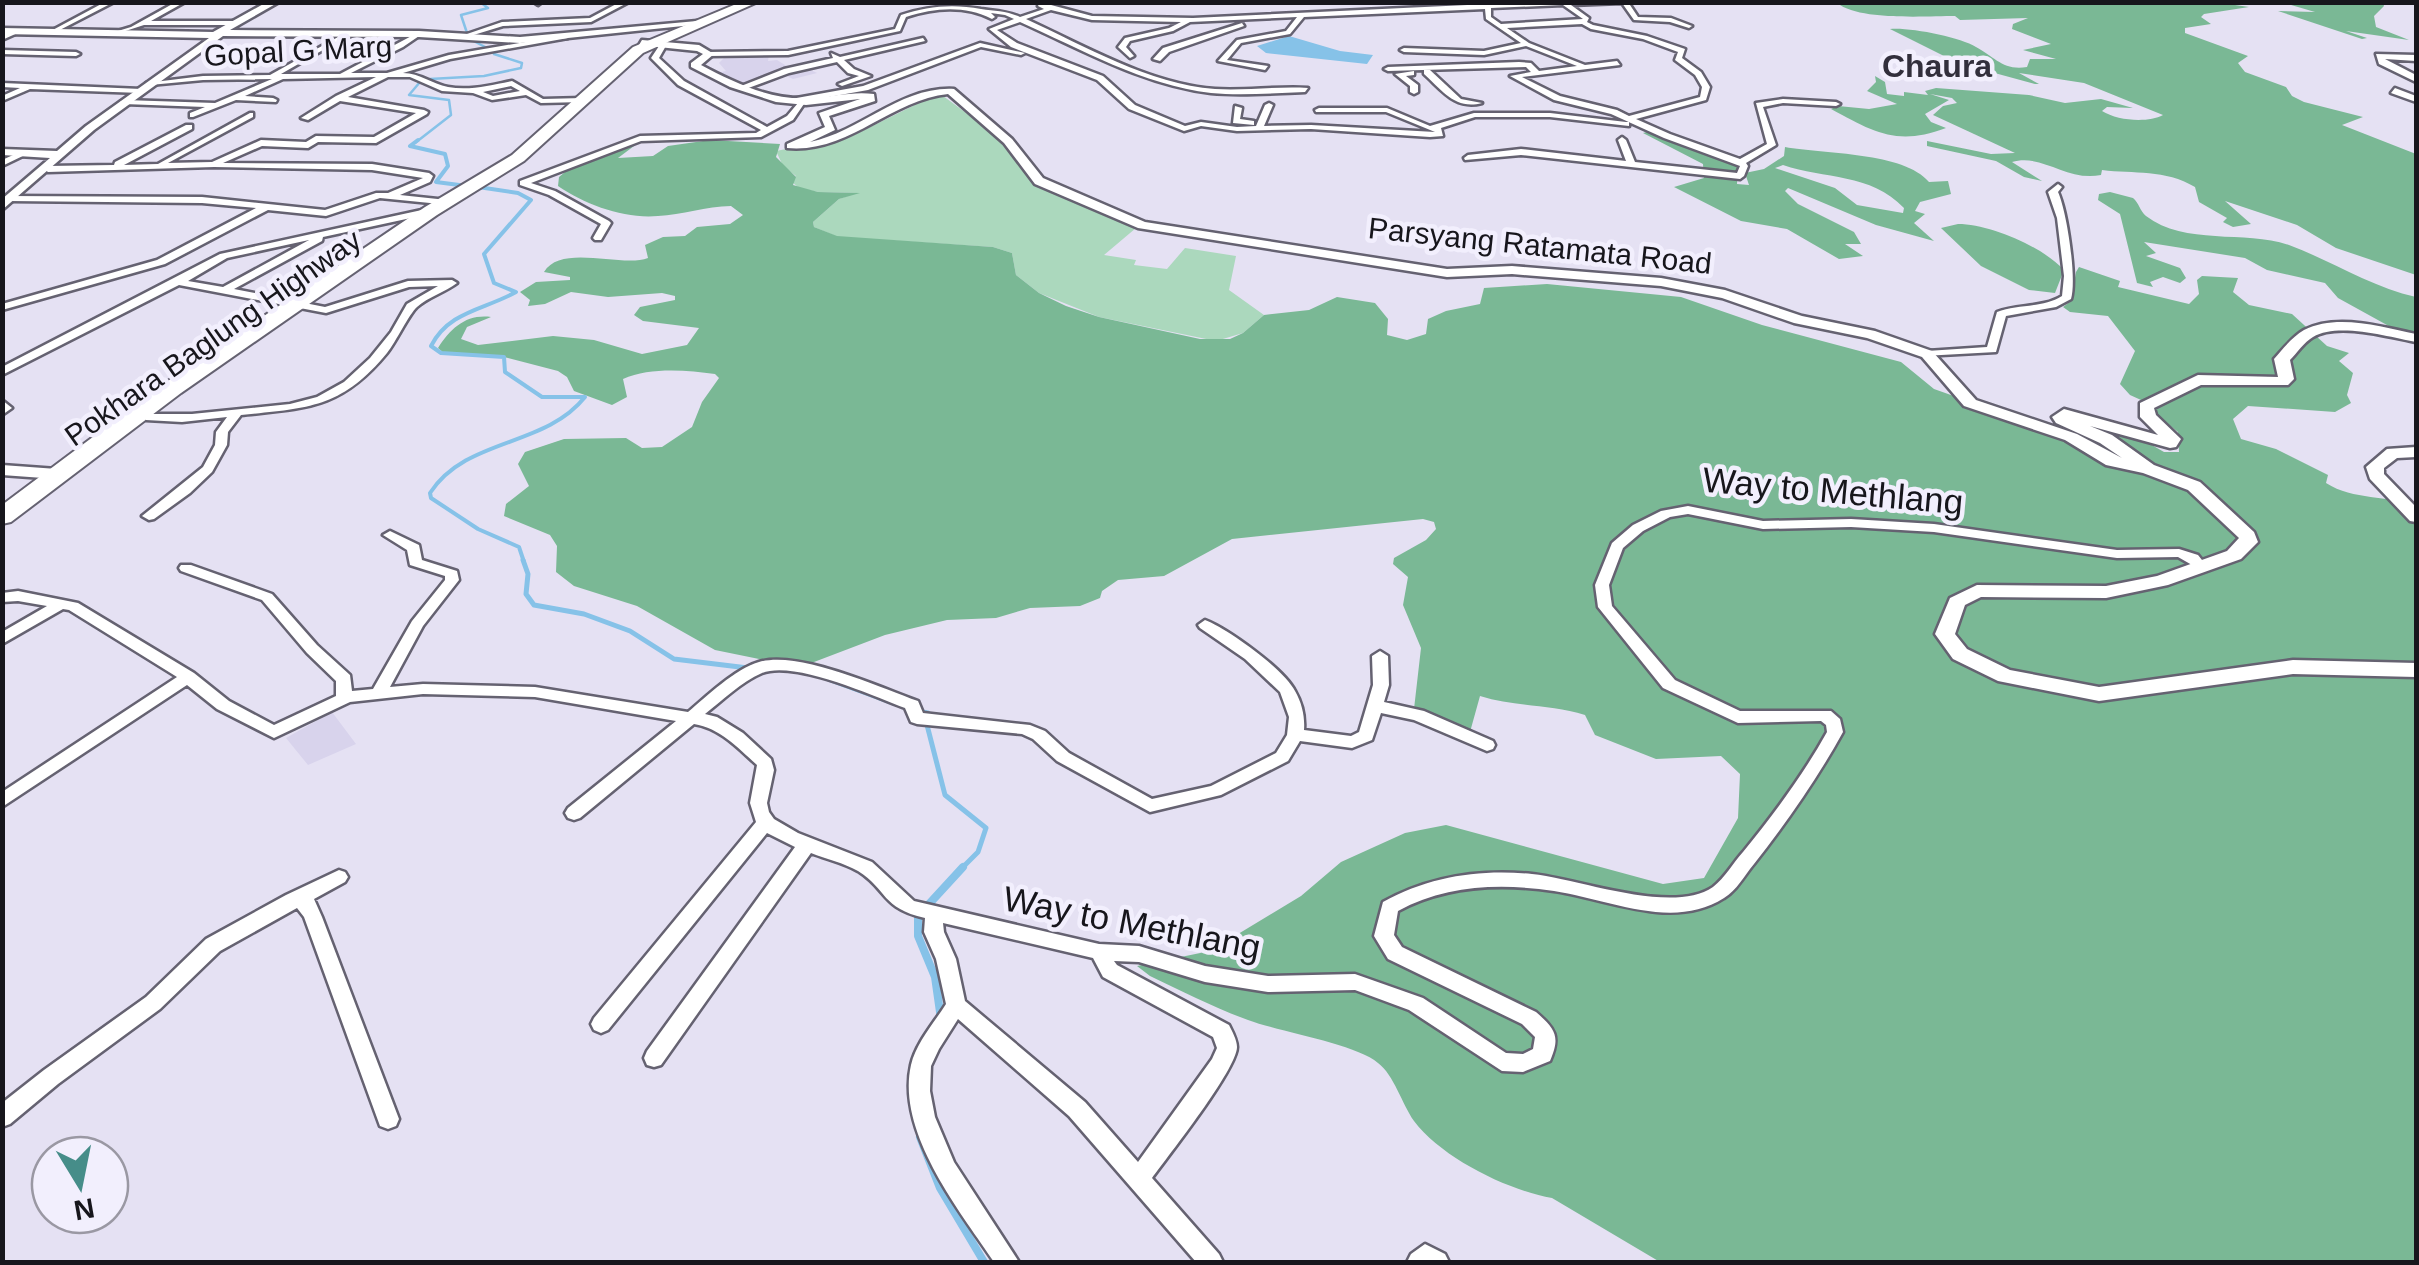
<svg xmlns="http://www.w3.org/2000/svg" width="2419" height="1265" font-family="Arial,sans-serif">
<rect width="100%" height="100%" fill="#e5e1f3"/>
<path fill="#d8d3ec" d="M727,55H769L768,61L777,60L793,70L805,67L817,73L793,79L780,73L738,86L713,74L726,71L719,63Z
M332,712L356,744L308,765L286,738Z"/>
<path fill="#abd8bd" d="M939,93L1003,140L1026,171L1077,201L1136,228L1104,255L1136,260L1134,265L1167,269L1185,248L1236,256L1229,290L1264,315L1243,333L1216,341L1099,317L1039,293L1016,275L1012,253L993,247L838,237L814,227L813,222L839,199L856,193L818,192L799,188L792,182L796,176L783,166L776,151L852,136Z"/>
<path fill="#7ab895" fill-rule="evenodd" d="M2214,2L2249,7L2204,14L2201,17L2211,24L2185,28V33L2248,56L2238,63L2245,72L2286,87L2292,96L2304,102L2363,117L2342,125L2416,154V275L2336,248L2297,225L2225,201L2251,224L2233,227L2223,222L2227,218L2199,202L2195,187C2165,169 2134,174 2102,170L2101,175C2067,182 2042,153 2012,162L2042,181L2024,177L1996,161L1927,146V141L1991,154L2015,153L1933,115L1943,106L1957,103L1952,98L1930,94L1949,100L1925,114L1931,122L1946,128C1898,146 1875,133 1831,109L1838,106L1869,109L1897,104L1867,91L1876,82L1875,76L1885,82L1887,94L1904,96V92L1928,95L1925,91L1936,88L2029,95L2065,103L2101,99L2133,108L2107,107L2102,111C2118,121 2148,123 2163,115L2084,83L2019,73L2039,84H2035L1958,63L1890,29C1909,27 1960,37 1976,47C1995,57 2003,71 2027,67L2030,59H2056L2023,50L2051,44L2012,29L2013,24L2028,18L1960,20L1955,16C1925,16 1860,21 1837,3Z
M2284,3H2383L2384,6L2374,16L2376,27L2409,40L2346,31L2367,38L2362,39L2278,11L2315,12Z
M1650,131L1738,164L1737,184L1749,185L1745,173L1764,169L1784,156L1785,147C1824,154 1904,152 1929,182L1948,181L1951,194L1920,202L1915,211L1925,214L1914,223L1934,241L1876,225L1788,188L1785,191L1798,204L1854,232L1861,244H1845L1863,256L1839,259L1787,229L1741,221L1674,187L1704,178L1703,164L1643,133ZM1783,165C1824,179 1871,173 1904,208L1903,213L1857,205L1835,188L1775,168Z
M710,140L780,144L776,157L796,177L793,185L818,192L860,193L839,199L813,222L814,227L837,236L993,247L1012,253L1016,275L1039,293L1066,306L1099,317L1200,339H1230L1243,333L1264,315L1309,310L1337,297L1375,303L1388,319L1387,335L1407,340L1426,334L1428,319L1446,311L1480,304L1484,288L1547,284L1681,297L1762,325L1901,362L1934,389L1965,400L2078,431L2136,436L2164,452H2179L2178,432L2149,409L2152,405L2130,395L2120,384L2135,351L2108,316L2070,312L2063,307L2071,301L2076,272L2079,267L2120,281L2118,287L2189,304L2199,294L2197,280L2202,276L2238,278L2233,292L2249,305L2292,314L2327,346L2349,353L2339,361L2353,373L2347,395L2351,403L2335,412L2248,406L2233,419L2241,439L2276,449L2328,475L2326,483C2354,501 2387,494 2416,507V1262H1660L1552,1198C1507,1190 1442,1158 1414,1121C1402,1104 1394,1075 1378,1063C1356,1044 1280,1032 1248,1020C1215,1008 1182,991 1150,976L1137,966L1210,951L1301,896L1341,862L1405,833L1446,825L1663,884L1704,878L1738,818L1740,774L1721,756L1656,759L1595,735L1585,715C1550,704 1515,707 1480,696L1470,732L1414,709L1421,648L1403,605L1408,577L1393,564L1394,558L1426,540L1436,529L1434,522L1423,519L1232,539L1164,576L1118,580L1102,591L1100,598L1080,606L1030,608L996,618L947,620L885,635L814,662L789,665L715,650L637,606L574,586L556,572L557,546L550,535L504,516L506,504L529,486L518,464L525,452L564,439L626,438L642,448L662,447L692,427L702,402L719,378L715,374C686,370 650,367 623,379L627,397L612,405L574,391L567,377L558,371L500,356L445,354L438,348C451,328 466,314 491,317L467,327L461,339L478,345L553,336L594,340L642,354L687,345L699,328L643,321L634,315L640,307L675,300V296L662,293L608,297L571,292L545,304L528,306L530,300L520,292L536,282L570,280V277L544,272C561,243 622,268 648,258L645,245L663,237L685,236L697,227L730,224L743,215L731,206C706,206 682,215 658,216C624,219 586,205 558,186L559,177L571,167L630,145L634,146L618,158L653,156L668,146Z
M2110,192L2133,198C2139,203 2140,211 2146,216C2185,246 2246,230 2289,245C2332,261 2371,287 2416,297V333L2396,330L2338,298L2325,283L2267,270L2245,258L2144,242L2156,253L2146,256L2180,268L2186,278L2180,283L2163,277L2150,282L2153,287L2137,283L2120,214L2098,200L2099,194Z
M1958,224C1990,224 2043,247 2064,270L2055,293L2029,290L1981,266L1941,228Z"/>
<path fill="#86c2e8" d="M1289,36L1340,51L1373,55L1367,64L1266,53L1257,46Z"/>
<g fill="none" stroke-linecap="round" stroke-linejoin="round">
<path stroke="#86c2e8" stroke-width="2.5" d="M467,33L461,15L488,8L480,2
M466,37L487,48
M430,79L484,76L521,68L522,63L494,54
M415,143L451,115L449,100L409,95L420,82"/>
<path stroke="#86c2e8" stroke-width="4" d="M418,140L410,146L445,154L448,166L436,182L467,186
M478,187L518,193L531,200L484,254L494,283L516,292C484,310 449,311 431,346L441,353L504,357L505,372L542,397H585C544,448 467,437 430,493L431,498L478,529L519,547L524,562"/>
<path stroke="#86c2e8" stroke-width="5" d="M523,560L528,574L526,594L534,605L584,614L630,631L674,659L748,668
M828,679L893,703
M917,711L928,713L927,725L945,795L986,828L978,852L961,869"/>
<path stroke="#86c2e8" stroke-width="8" d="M941,1019L935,977L918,936V916L963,867
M920,1137L940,1188L984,1262"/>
<defs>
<path id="street" d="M105,2H114L54,33L49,32Z
M176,2H185L151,21H233L236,23L233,25H144L113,35L108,34L131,27Z
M542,2L538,5L535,3V2Z
M620,2H629L591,22L503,26L467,37L464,35L502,22L590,18Z
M1040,2L1092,16L1193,18L1531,2H1628L1638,17L1671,18L1692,26L1689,28L1670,22L1634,20L1622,3L1571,5L1589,18L1587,22L1593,25L1647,36L1685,49L1682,58L1701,72L1710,87L1706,100L1636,119L1670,134L1740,159L1767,144L1756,103L1783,99L1836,102L1840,104L1836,106L1783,103L1763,107L1776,145L1746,163L1748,166L1744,176L1740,179L1521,155L1465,160L1464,158L1468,155L1521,149L1626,161L1618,140L1622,137L1626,140L1635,162L1737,173L1740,166L1664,138L1611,114L1554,100L1510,76L1531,72L1526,67L1388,71L1384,69L1388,67L1519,62L1531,63L1539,71L1577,66L1526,46L1484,55L1404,52L1400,50L1404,48L1484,51L1521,43L1486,19L1485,9L1304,17L1290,34L1241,43L1227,60L1268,66L1265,70L1218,61L1237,40L1286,31L1297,17L1190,22L1173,31L1130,41L1126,47L1134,56L1130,58L1118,47L1125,38L1169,28L1181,22L1092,20L1051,10L1026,19C1085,46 1149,84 1215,89C1245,91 1277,86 1308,88L1305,92C1274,93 1241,96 1211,93C1143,85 1081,49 1020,22L997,30L1017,43L1103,76L1135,105L1185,126L1201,122L1237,127L1256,126L1265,105L1269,103L1273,105L1264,126L1311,125L1435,132L1386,112H1316L1315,110L1319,108H1387L1430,126L1474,113H1550L1626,122H1629V126L1550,117H1475L1441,128L1443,136L1430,137L1311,129L1237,131L1201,126L1184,131L1129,109L1097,80L1011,47L989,29L1014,19L1005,15L991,13L995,17L992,19C964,5 935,8 906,17L900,31L788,55L709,56L705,54L709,52L788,51L895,29L901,15C928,6 953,4 981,9C995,11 1007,11 1020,17L1044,9L1038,6ZM1563,5L1583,19L1501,24L1491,17V8ZM1582,24L1591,29L1643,39L1678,52L1675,60L1695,75L1702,87L1700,97L1629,116L1617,110L1560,96L1522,77L1620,65L1617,61L1585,65L1529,43L1507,28Z
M1242,23L1244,26L1169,52L1160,61L1153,59L1163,48Z
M17,30L22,31L2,40V35Z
M347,32L349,35L281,74H340L419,32L422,34L403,47L351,73H387L449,55L566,35L568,38L450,59L403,73C420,73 432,84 448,87C470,91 491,85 512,81L543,99L583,98L587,100L583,102L541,103L526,95L492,100L473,93L442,91L410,77H388L348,97L424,110L428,112L427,114L376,143L318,142L308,148L262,146L223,163L372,164L429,173L433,176L430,182L400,195L447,200L450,201V205L380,198L326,216L268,210L165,264L2,310V304L157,260L256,208L202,203L10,201L7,200V196L202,197L325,210L376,193H388L423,178L372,170L214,167L48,172L44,169L48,166L114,165L115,162L186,125H192V129L124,165L158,164L250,113H253V117L168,163L212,162L261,140L306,142L316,136L374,137L416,113L340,101L308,120L301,118L336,96L376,77L283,79L245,96L273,98L277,100L276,102L236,100L193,117H190V113L205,107L124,104L120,102L124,100L215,103L272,79L203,80L150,85L146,83L203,76L270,75ZM511,86L520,91L493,96L483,92Z
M923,38L925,41L844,60L854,69L871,76L842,86L838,84L859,76L848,73L837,62L789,73L743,90L736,88L784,69L833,58L831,53L840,57Z
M661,43L667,44L659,58L684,81L767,127L787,116L798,103H791V99L863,86L980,43L1025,53L1021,55L981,47L868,90L806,101L793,120L761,137L641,141L531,183L555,191L609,221L611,223L601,240H595L593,238L601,224L549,195L520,185V181L640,136L756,133L761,130L678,85L651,58Z
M2,50L76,52L80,54L76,56L2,54Z
M1424,70H1430L1461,99L1482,103C1455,110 1443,91 1424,74Z
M1414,71V75L1406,76L1418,85V92L1414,94L1410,92V86L1395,74Z
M2,83L141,89L145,91L141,93L30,89L2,101V96L20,88L2,87Z
M1235,106L1242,108L1240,119L1254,121V125L1233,123Z
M22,151L29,153L2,166V160Z
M2058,184L2062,187L2058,192C2067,212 2077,279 2071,299L2056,307L2006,316L1996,352L1923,356L1921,354L1927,351L1987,347L1997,312C2018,304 2043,308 2062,296L2064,276L2057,218L2048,192Z
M431,208L434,209V213L323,237L322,241L234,289L325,307L408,281L452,280L457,283C445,292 428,297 417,307C409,314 396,342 387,353C341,409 307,408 241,415L228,432L227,445L212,472L190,493L154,519L149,520L142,516L203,467L215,445L216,432L227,417L182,422L146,420V414H192L290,404L317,397L344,382L370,358L391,332L407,304L438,286L409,287L326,313L179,285L2,375V367L220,254ZM309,240L223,287L188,281L227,258Z
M2,400L12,408L2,415Z
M1688,506L1763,521L1851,519L1934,524L2117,550L2179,549L2198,555L2206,565L2199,569L2178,557L2117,558L1934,532L1851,527L1763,529L1688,514L1670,517L1643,531L1623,548L1609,585L1612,606L1675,680L1740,711H1831L1840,719L1843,732C1817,779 1787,822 1754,864C1744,876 1737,890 1724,898C1673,931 1608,899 1554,891C1500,883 1446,885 1398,911L1394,935L1402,947L1536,1012C1555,1029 1561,1036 1550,1061L1523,1072L1502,1071L1409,1010L1355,990L1268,992L1205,982L1139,962L1114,961L1117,965L1229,1025C1232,1031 1237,1040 1237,1047C1237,1069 1168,1156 1152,1178L1219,1254L1223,1262H1196L1069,1116L958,1019L939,1049L931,1066L930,1091L935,1117L954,1162L1019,1262H994C959,1210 896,1132 911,1065C916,1043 934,1023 946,1004L936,959L924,932L925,918C881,908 888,890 858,871C844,863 826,859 811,853L661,1065L654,1067L647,1065L644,1058L647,1051L795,847L767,833L608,1030L601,1033L594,1030L591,1024L594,1018L756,822L750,803L757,765C738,748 720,728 694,724L580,818L574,820L568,818L565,813L568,808L676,721L535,697L423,694L350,702L274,738L217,709L187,685L2,807V792L177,677L69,610L63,609L2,644V632L47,606L18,601L2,602V593L18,591L78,603L194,673L229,701L274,725L336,696V681L307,653L262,600L181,571L179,568L181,565H191L272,594L317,645L350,675L352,691L373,689L412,621L445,580V576L410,565L407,550L383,535L390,531L419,545L422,560L457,571L459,580L423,626L390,687L423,684L535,687L688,712C707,696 735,669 759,662C798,650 879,687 918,701L923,713L1030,725L1045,731L1069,753L1152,799L1211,786L1276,753L1287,735L1289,717L1280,692L1245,659L1200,628L1198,625L1205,620C1228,629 1284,669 1295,691C1302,703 1305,717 1304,730L1351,736L1359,732L1373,685L1372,656L1380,651L1388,656L1389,685L1384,702L1424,711L1493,741L1495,745L1493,749L1487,751L1414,720L1381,713L1372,740L1352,748L1300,741L1288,761L1221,795L1150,812L1057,761L1033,739L1022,734L917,724L911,722L905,708C873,696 794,660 762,673C741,682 723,700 705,714L717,717L743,733L771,759L774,770L767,803L769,812L774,819L798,833L872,862L914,901L1099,944L1139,946L1205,966L1268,976L1355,974L1423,998L1506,1053L1523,1054L1533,1049L1535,1037L1522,1024L1388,959L1374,936L1383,902C1430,876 1480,869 1532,874C1580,879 1672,915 1713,887C1725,878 1733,863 1743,852C1774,814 1803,775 1827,732L1826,725L1821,721L1738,723L1663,688L1598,607L1595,585L1612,543L1633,525L1661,511ZM943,923L1093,958L1103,977L1213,1037L1217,1048L1212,1059L1138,1162L1085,1102L965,1001L956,959L944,932Z
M339,870L345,872L348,877L345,882L314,899L322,917L399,1119L396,1126L388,1129L380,1126L304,917L297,908L220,951L160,1009L58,1084L10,1124L2,1127V1103L44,1070L146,997L206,939L286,895Z
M1425,1244L1445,1254L1449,1262H1407L1411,1254Z"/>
<path id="secondary" d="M267,2H279L230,30L419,31L520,37L697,21L702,24L520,43L419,37L223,36L94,130L2,210V199L50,158L2,155V149L57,151L86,126L209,38L2,34V28L213,32Z
M642,40L699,45L714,54L701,65C735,83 772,101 811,98C832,97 853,91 874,94L875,101L829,116L835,130L810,142C860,132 901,86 954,89L1012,139L1043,178L1145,222L1447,269L1512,266L1661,278L1725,290L1802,316L1875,331L1932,351L1976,400L2077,434L2122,458L2100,443L2056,423L2052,417L2064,409L2158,435L2140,417V403L2198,375L2278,377L2274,359C2282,350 2293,336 2304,330C2337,313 2382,327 2416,334V342C2389,337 2338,322 2313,337C2304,342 2297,353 2290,360L2294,379L2288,385H2201L2154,408L2156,415L2181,439L2176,447L2170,448L2090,426L2112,435L2154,465L2200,482L2254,532L2258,542L2241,559L2168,585L2106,598L1981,597L1965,605L1955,634L1967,649L2010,670L2099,687L2293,660L2416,663V677L2293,674L2099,701L1998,681L1953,659L1935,634L1950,598L1977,585L2106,586L2157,576L2227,551L2239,538L2188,490L2143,473L2106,465L2065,440L1964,406L1922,357L1867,338L1794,323L1722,298L1661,286L1512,274L1447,277L1138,228L1035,184L1004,143L948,94C890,100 848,154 787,148V144L825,127L819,113L860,99L806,105L776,102L730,87L691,67V63L703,54L697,51L639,45Z
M2376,54L2416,55V61L2385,59L2416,75V82L2379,64Z
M2395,88L2416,96V102L2391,93Z
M2416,447V457L2397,458L2384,468V474L2416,507V522L2410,521L2370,479L2366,467L2387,449Z
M2,465L57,469L66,474L57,479L2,475Z"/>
<path id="highway" d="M741,2H758L643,53L524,161L437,215L181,393L11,522L2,524V505L165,383L425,207L512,155L633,47Z"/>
</defs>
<use href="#street" stroke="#656271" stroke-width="5"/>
<use href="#secondary" stroke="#656271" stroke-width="5"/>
<use href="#highway" stroke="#656271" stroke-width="4"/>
<use href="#street" fill="#fff" fill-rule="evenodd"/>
<use href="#secondary" fill="#fff" fill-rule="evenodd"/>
<use href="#highway" fill="#fff" fill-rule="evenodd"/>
</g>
<g text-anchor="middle" stroke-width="9" stroke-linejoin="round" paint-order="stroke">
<g font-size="30" fill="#17161c" stroke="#f2effd">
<text transform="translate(298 51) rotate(-3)" y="10">Gopal G Marg</text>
<text transform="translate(1540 246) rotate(6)" y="10">Parsyang Ratamata Road</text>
<text transform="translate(213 338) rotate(-35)" y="10">Pokhara Baglung Highway</text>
</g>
<g font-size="32" font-weight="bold" fill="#322f3c" stroke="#f2effd">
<text x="1937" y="77">Chaura</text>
</g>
<g font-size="35" fill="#17161c" stroke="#f2effd">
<text transform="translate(1833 491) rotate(5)" y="12">Way to Methlang</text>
<text transform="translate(1132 923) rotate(11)" y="12">Way to Methlang</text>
</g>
</g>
<rect width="2419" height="1265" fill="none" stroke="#17161c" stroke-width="10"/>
<g transform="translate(80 1185) rotate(170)"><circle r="48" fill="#f2effd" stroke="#9a98a3" stroke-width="2.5"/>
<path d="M0-8L18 38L0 25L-18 38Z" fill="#468d89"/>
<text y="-15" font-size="28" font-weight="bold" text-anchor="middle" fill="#17161c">N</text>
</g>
</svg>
